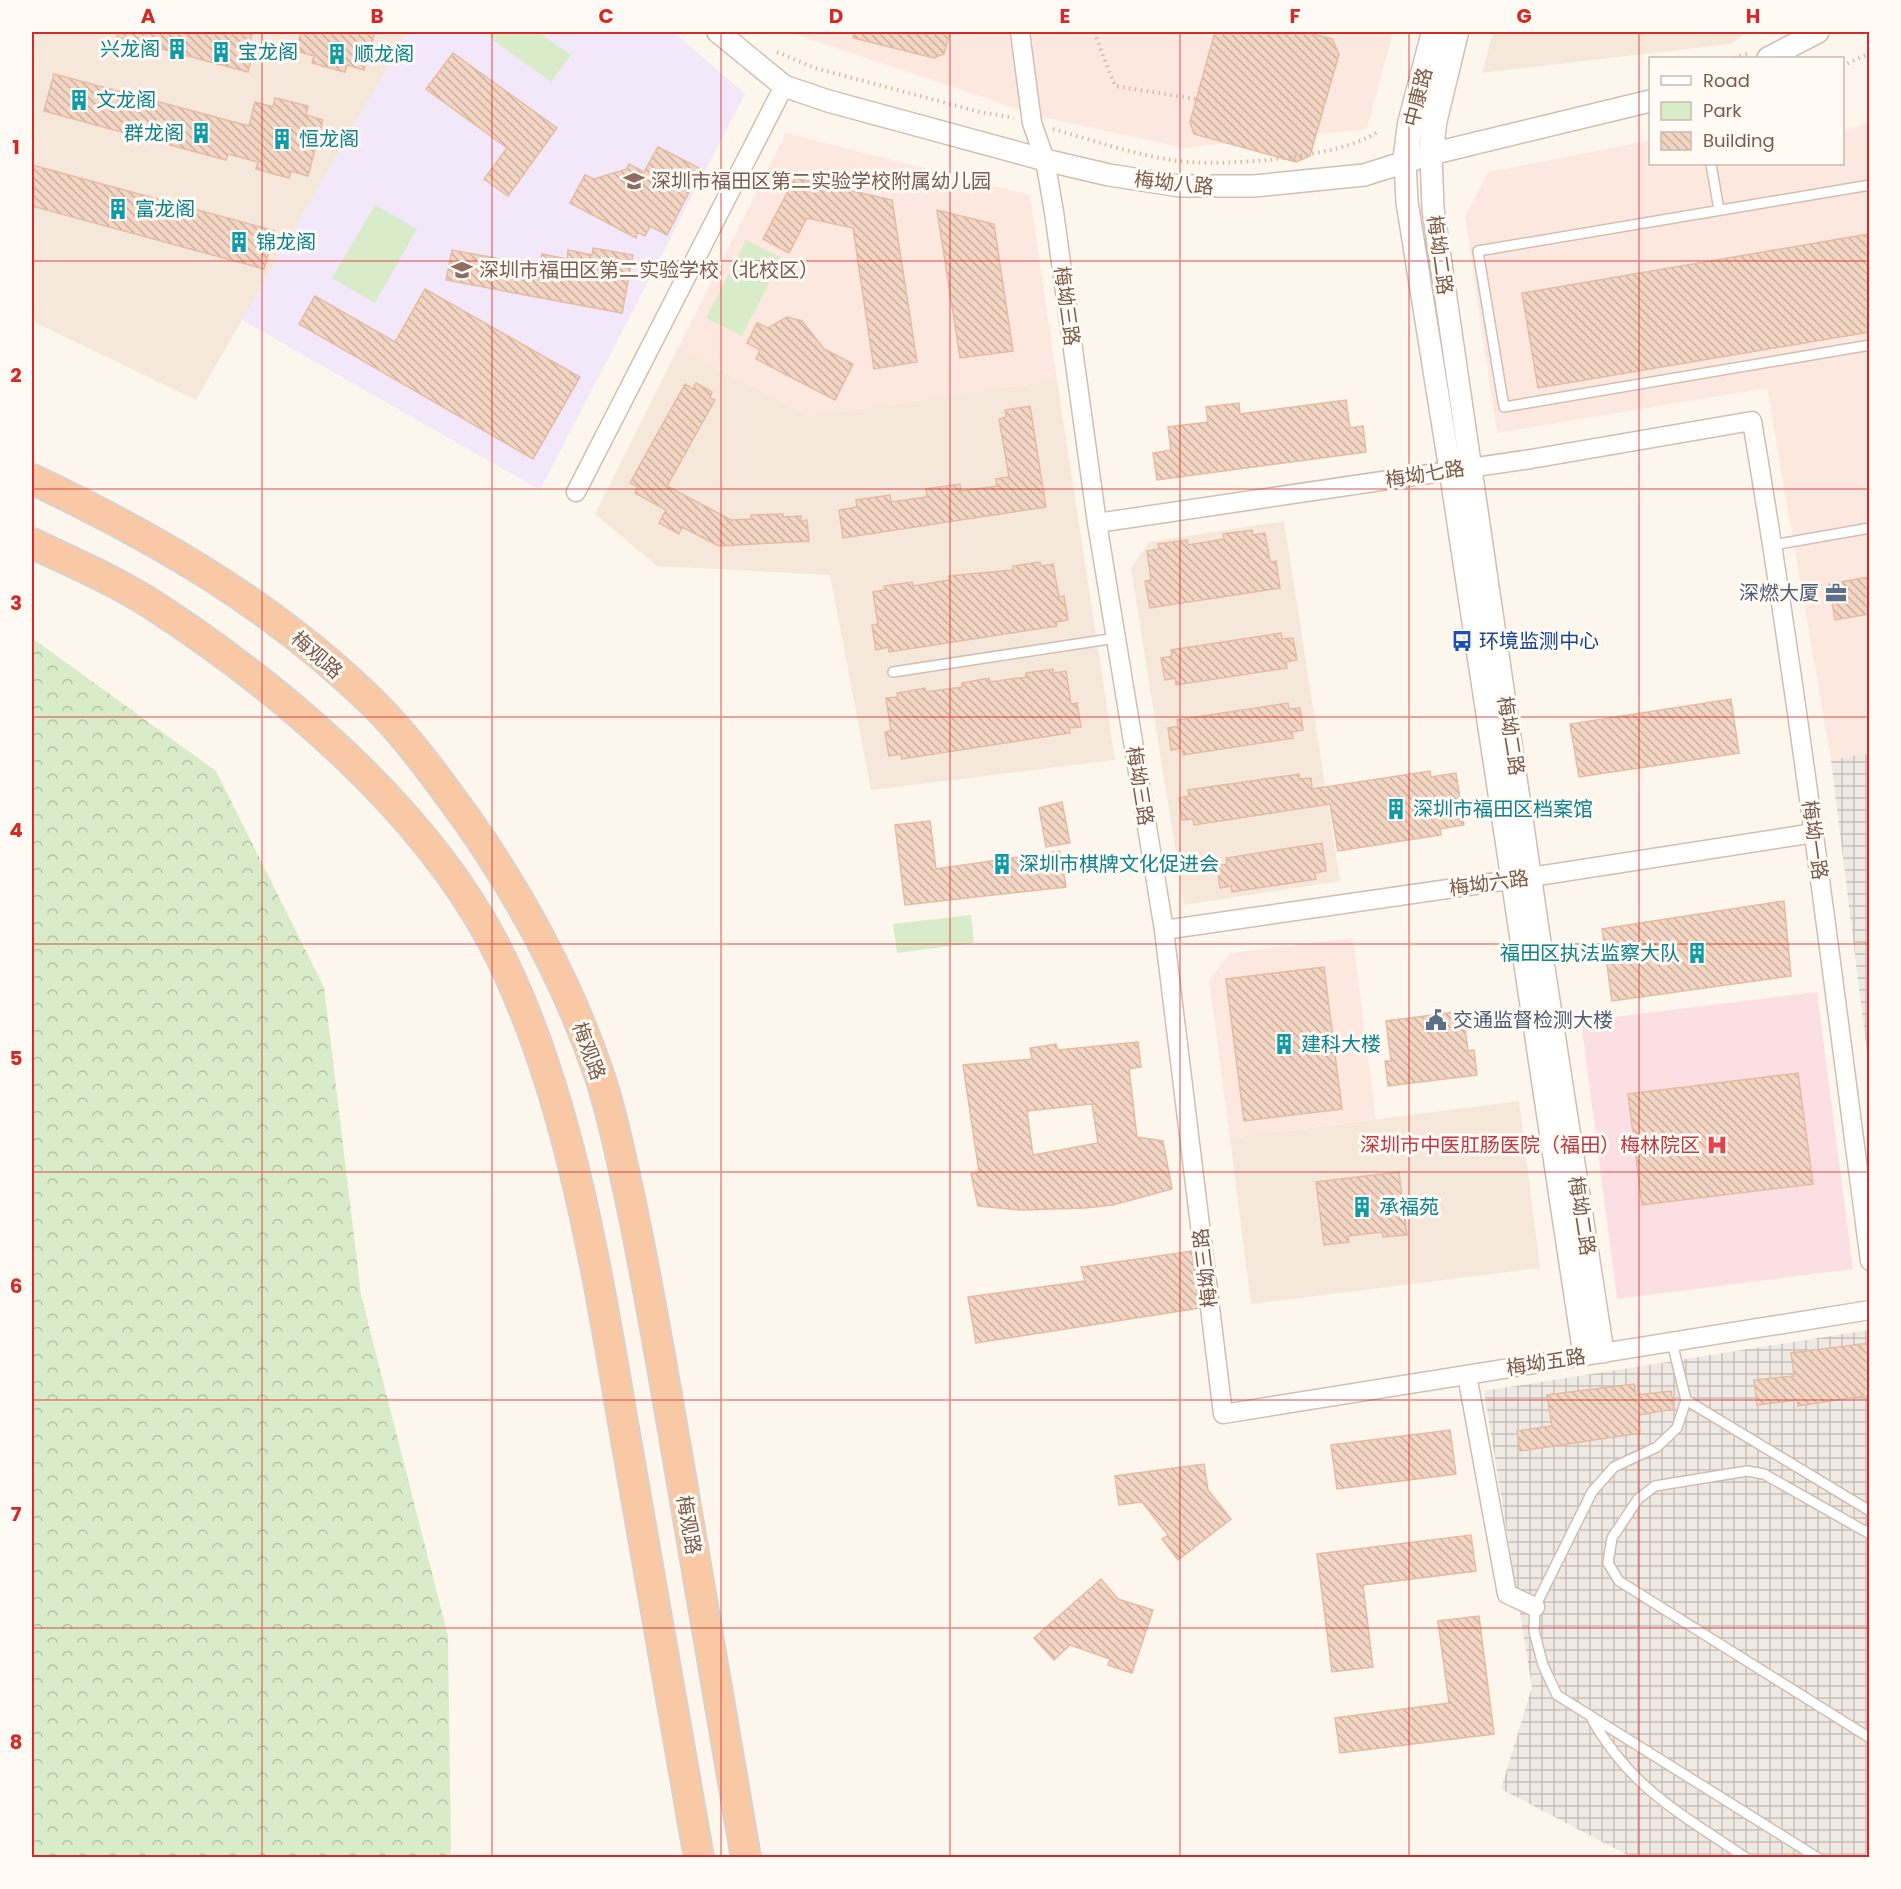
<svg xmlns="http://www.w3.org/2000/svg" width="1901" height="1889" font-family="Poppins,'Noto Sans SC',sans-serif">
<defs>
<pattern id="industrial-grid" width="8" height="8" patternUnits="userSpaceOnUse" patternTransform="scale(1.5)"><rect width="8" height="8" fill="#efe9e4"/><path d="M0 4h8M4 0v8" fill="none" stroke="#c7c0bb"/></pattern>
<pattern id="forest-crowns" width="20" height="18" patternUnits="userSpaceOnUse" patternTransform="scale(1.5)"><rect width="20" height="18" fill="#d8ecc9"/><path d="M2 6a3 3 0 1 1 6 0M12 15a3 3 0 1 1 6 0" fill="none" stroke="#b4c2a5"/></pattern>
<pattern id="building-back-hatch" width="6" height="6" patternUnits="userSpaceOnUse" patternTransform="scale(1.5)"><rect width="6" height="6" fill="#f3d5c3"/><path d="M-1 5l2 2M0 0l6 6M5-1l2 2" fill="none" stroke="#cab0a1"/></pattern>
</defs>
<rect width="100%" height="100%" fill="#fdf6ec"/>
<path fill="#f5e8da" d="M32,32H408L196,400L32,321Z
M1493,32H1748L1730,44L1482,73Z
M678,348L810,416L1057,380L1115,760L871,790L830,575L657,566L595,514Z
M1284,521L1340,881L1184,905L1131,568L1149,542Z
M1519,1101L1540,1268L1251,1304L1230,1138Z"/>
<path fill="#fde8e0" d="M789,32H1393L1367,129L1183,148L1038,116Z
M1869,122V753L1831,760L1767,388L1497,433L1465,216L1488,172L1650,140V164H1842L1843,131Z
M786,133L1030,195L1057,380L810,416L678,348Z
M1353,938L1376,1119L1230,1138L1209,980L1230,953Z"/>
<path fill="url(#industrial-grid)" d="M1869,753H1870L1869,1069L1831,760Z
M1869,1330V1857H1631L1501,1789L1532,1687L1484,1391Z"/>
<path fill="#f3e8fa" d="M408,32H674L745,94L540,490L242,320Z"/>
<path fill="#fbdfe3" d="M1817,992L1853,1269L1617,1299L1581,1021Z"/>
<path fill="#d8ecc9" d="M493,32H538L571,55L551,82L489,37Z
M375,205L417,229L375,303L332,278Z
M746,240L782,258L742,336L706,318Z
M971,915L974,943L897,953L893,924Z"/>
<path fill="url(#forest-crowns)" d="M32,638L216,771L324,987L361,1295L448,1636L451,1857H32Z"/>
<path fill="url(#building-back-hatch)" stroke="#e6bba3" stroke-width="1.5" fill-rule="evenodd" d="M118,32H239L252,35L247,51L253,53L248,72L117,37Z
M301,32H375L364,70L347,65L345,72L312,63L314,56L296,51Z
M854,32H950L944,54L934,58L853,38Z
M1215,32H1305L1332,39L1339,54L1310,156L1296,162L1194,134L1190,122Z
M453,53L557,128L508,196L484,179L507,148L426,89Z
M54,74L249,126L255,102L273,107L275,98L308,106L306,115L323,120L308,176L291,171L289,178L256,169L258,162L228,154L226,160L44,111Z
M658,147L701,169L667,235L650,226L645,236L637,232L636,238L570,203L585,175L594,179L627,169L629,164L644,172Z
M32,165L275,231L264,269L32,206Z
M795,178L892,200L917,362L874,369L853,228L807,218L789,253L763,239Z
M937,210L994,224L1013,351L960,358Z
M1869,234V332L1538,388L1522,293Z
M593,248L633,255L622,313L446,280L452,250L539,266L542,254L567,259L568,250L592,255Z
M425,289L580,377L533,459L299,324L315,296L395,342Z
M787,317L802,321L824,349L853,364L835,400L756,359L760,350L747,343L757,323L768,328Z
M696,383L712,392L710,398L715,400L667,486L731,520L751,519V515L783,514V517L801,516V521L807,520L809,541L719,546L682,527L679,534L659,523L666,510L635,493L638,487L630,483L685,384L693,389Z
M1346,400L1350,428L1363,426L1366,452L1157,480L1153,453L1171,450L1168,427L1208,422L1206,407L1239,403L1240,414Z
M1030,406L1046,507L843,538L839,510L857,507L856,500L890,495L891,502L927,497L926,489L960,484L961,491L997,486L996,479L1009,477L999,419L1006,417L1005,410Z
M1252,530L1253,535L1265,533L1270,562L1276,561L1280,588L1150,608L1145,581L1151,580L1147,551L1159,549L1158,544L1187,540L1188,545L1224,539L1223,534Z
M1040,562L1041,566L1053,564L1059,597L1064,596L1068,620L1056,622L1057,626L889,652L888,647L876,650L872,625L878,624L873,592L885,590L884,586L912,582L913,586L949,580V576L1013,570V566Z
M1869,577V614L1835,620L1829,584Z
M1281,633L1282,639L1293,638L1297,660L1286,662L1287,668L1176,685L1175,678L1165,680L1161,658L1172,656L1171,650Z
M1053,669L1054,673L1066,671L1071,704L1077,703L1081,727L1069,728L1070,733L902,759L901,754L889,756L885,732L891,731L886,698L898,697L897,693L925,688L926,692L962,687V683L989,678L990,682L1026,677V673Z
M1731,699L1739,753L1579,777L1570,724Z
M1288,703L1289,709L1300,708L1303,730L1292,732L1293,738L1183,755L1182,748L1171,750L1168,728L1178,726L1177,720Z
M1430,771L1431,777L1456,773L1464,825L1440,829L1441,835L1338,851L1330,804L1194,825L1193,819L1182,820L1179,798L1189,796L1188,790L1299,774V779L1311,778L1312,789Z
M1062,802L1070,843L1046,847L1039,808Z
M930,821L936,869L1060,851L1066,887L905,905L895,825Z
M1322,843L1326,871L1315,873L1316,879L1232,892L1231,886L1220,888L1217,866L1227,864L1226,858Z
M1784,901L1791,976L1612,1001L1602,929Z
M1324,967L1342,1109L1244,1121L1226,979Z
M1463,1011L1468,1051L1474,1050L1477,1075L1388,1086L1385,1061H1391L1386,1021Z
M1138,1042L1141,1067L1129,1069L1137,1137L1163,1141L1172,1189L1113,1205L1085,1208L1022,1210L978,1206L971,1174L979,1172L963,1065L1032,1059L1030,1048L1056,1044L1058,1050ZM1092,1104L1098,1143L1033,1155L1027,1111Z
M1798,1073L1813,1184L1642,1205L1628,1094Z
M1399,1172L1407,1235L1383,1237L1382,1232L1348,1236L1349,1242L1324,1245L1316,1182Z
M1192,1251L1199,1308L976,1343L968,1297L1085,1281L1081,1267Z
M1869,1343V1395L1798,1406L1797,1400L1757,1405L1754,1380L1794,1376L1791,1353Z
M1634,1384L1636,1395L1671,1391L1674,1409L1639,1415L1640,1433L1520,1451L1517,1431L1552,1426L1547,1395Z
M1450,1430L1456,1474L1337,1489L1331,1445Z
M1204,1464L1208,1490L1231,1519L1178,1560L1162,1539L1168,1535L1142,1502L1119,1505L1115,1476Z
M1471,1535L1476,1571L1363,1585L1373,1667L1332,1672L1317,1554Z
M1101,1579L1118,1599L1153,1610L1132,1673L1108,1665L1110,1659L1070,1645L1054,1660L1034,1638Z
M1479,1616L1494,1734L1340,1753L1335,1718L1449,1703L1438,1621Z"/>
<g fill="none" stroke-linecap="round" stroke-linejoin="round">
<defs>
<path id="service" d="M1711,164L1719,210
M1870,185L1478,251L1504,407L1870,345
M1773,545L1870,528
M893,672L1116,638
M1672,1342L1686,1400L1677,1428L1657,1447L1614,1467L1592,1492L1535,1607L1534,1631L1543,1665L1557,1695L1818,1858
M1686,1400L1870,1511
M1870,1534L1764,1474L1747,1471L1655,1486L1638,1499L1612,1538L1608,1563L1619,1581L1870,1738
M1592,1719C1631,1789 1682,1814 1746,1858
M1869,1858L1870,1856"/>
<path id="minor" d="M1020,32L1032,123L1045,160L1054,212L1097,523L1164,930L1223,1414L1870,1310
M576,492L784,86
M1097,523L1531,459L1752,421C1799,700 1833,981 1870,1261
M1164,930L1531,877L1814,833
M1467,1375L1507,1594L1535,1607"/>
<path id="tertiary" d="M718,32L784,86L828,101L1045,160L1109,175L1180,186H1254L1364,175L1431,154L1650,101
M1768,58L1818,32
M1431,154L1433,209L1538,929L1603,1352
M1405,162L1407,202L1450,470L1584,1355"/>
<path id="secondary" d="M1431,154L1434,123L1456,32
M1405,162L1410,124L1434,32"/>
<path id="trunk" d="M32,479C156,538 276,607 375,705C410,740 439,781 468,821C524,901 569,985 600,1077C613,1116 621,1158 630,1198C647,1279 661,1360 675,1442C698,1580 722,1719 746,1858
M32,543C71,562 114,580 150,603C278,686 421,806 493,942C566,1081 596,1263 622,1417C648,1564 673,1711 699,1858"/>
</defs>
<use href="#service" stroke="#d1beb0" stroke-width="12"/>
<use href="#minor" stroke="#d1beb0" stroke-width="21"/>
<use href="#tertiary" stroke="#d1beb0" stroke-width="24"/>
<use href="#secondary" stroke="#d6c0b0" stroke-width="27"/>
<use href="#trunk" stroke="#dad1cd" stroke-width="32"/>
<path stroke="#d9b8a5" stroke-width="4" stroke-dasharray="1.5 4.5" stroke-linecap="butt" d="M1094,32L1115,86L1196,99
M777,52L815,68L980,112L1014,118
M1734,58L1750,53
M1842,66L1870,53
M1053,129C1095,141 1136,155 1178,161C1223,167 1341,158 1377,132"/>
<use href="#service" stroke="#fff" stroke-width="9"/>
<use href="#minor" stroke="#fff" stroke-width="18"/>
<use href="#tertiary" stroke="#fff" stroke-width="21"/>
<use href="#secondary" stroke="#fff" stroke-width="24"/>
<use href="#trunk" stroke="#f9c8a4" stroke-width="28"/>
</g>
<path fill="none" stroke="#d62828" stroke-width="1.5" stroke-opacity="0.55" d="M262,32V1858M492,32V1858M721,32V1858M950,32V1858M1180,32V1858M1409,32V1858M1639,32V1858M32,261H1870M32,489H1870M32,717H1870M32,944H1870M32,1172H1870M32,1400H1870M32,1628H1870"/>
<defs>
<symbol id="building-bare" viewBox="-9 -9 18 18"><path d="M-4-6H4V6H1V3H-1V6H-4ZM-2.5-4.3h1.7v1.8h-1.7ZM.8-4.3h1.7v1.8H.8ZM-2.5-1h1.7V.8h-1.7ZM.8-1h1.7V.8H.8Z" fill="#0f9aa8" stroke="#fffaf3" stroke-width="2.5" paint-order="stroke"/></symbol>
<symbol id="school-bare" viewBox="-9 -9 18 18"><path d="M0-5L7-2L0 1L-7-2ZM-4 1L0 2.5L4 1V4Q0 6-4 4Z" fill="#8d6e63" stroke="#fffaf3" stroke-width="2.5" paint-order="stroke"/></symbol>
<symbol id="office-bare" viewBox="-9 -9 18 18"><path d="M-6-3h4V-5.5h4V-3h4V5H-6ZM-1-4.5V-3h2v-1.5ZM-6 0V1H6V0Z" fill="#5c6f8a" stroke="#fffaf3" stroke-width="2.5" paint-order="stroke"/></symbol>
<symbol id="bus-bare" viewBox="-9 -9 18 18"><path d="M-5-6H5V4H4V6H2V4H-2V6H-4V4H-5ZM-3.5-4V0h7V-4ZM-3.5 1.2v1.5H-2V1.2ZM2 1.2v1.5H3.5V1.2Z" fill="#1a4fb4" stroke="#fffaf3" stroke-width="2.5" paint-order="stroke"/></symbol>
<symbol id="civic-bare" viewBox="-9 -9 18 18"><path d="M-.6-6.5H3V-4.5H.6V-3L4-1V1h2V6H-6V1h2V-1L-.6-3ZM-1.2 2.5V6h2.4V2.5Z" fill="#5c6f8a" stroke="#fffaf3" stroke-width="2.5" paint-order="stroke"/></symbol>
<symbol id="hospital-bare" viewBox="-9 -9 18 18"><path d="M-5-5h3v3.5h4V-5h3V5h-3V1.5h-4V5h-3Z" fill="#e0444e" stroke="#fffaf3" stroke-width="2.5" paint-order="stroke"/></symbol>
</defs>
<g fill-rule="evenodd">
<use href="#building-bare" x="162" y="34" width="30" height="30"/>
<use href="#building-bare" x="206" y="37" width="30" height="30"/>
<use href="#building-bare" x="322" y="39" width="30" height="30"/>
<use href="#building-bare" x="64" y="85" width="30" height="30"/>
<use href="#building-bare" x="186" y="118" width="30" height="30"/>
<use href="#building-bare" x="267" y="124" width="30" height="30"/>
<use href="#school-bare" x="619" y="166" width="30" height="30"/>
<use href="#building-bare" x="103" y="194" width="30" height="30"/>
<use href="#building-bare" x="224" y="227" width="30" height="30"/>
<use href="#school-bare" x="447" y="255" width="30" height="30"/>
<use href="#office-bare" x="1821" y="578" width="30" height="30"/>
<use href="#bus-bare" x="1447" y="626" width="30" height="30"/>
<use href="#building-bare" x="1381" y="794" width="30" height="30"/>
<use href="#building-bare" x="987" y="849" width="30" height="30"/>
<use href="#building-bare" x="1682" y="938" width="30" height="30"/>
<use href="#civic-bare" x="1421" y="1005" width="30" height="30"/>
<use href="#building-bare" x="1269" y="1029" width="30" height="30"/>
<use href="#hospital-bare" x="1702" y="1130" width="30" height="30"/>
<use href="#building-bare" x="1347" y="1192" width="30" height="30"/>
</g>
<g text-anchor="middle" stroke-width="6" stroke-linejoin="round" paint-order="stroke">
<g font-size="20" fill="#0d838f" stroke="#fffaf3" text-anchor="start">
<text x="160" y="56" text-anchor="end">兴龙阁</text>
<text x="238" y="59">宝龙阁</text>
<text x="354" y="61">顺龙阁</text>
<text x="96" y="107">文龙阁</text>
<text x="184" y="140" text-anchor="end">群龙阁</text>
<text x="299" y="146">恒龙阁</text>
<text x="135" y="216">富龙阁</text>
<text x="256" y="249">锦龙阁</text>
<text x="1413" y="816">深圳市福田区档案馆</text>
<text x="1019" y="871">深圳市棋牌文化促进会</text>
<text x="1680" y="960" text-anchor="end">福田区执法监察大队</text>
<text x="1301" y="1051">建科大楼</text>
<text x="1379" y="1214">承福苑</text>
</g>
<g font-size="20" fill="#7a5c4d" stroke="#fffaf3">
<text transform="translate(1418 97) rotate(-76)" y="7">中康路</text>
<text transform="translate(1174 183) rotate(6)" y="7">梅坳八路</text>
<text transform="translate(1440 255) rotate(82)" y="7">梅坳二路</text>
<text transform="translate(1067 306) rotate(82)" y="7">梅坳三路</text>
<text transform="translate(1425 474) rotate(-9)" y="7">梅坳七路</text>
<text transform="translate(317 655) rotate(41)" y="7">梅观路</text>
<text transform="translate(1511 736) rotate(81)" y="7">梅坳二路</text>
<text transform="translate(1140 786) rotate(81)" y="7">梅坳三路</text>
<text transform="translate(1815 840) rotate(82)" y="7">梅坳一路</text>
<text transform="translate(1489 883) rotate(-8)" y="7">梅坳六路</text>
<text transform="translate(589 1051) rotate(70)" y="7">梅观路</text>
<text transform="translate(1582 1216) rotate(81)" y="7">梅坳二路</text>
<text transform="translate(1205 1268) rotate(-97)" y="7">梅坳三路</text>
<text transform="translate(1546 1362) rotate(-9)" y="7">梅坳五路</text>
<text transform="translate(689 1525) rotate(80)" y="7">梅观路</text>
</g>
<g font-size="20" fill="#785e54" stroke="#fffaf3" text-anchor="start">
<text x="651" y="188">深圳市福田区第二实验学校附属幼儿园</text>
<text x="479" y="277">深圳市福田区第二实验学校（北校区）</text>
</g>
<g font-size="20" fill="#4e5e75" stroke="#fffaf3" text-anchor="end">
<text x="1819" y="600">深燃大厦</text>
<text x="1453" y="1027" text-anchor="start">交通监督检测大楼</text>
</g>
<g font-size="20" fill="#164399" stroke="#fffaf3" text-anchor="start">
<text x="1479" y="648">环境监测中心</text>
</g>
<g font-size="20" fill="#be3a42" stroke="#fffaf3" text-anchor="end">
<text x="1700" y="1152">深圳市中医肛肠医院（福田）梅林院区</text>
</g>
</g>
<rect width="1901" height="1889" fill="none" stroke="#fffaf3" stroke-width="66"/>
<rect x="1649" y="57" width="195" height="108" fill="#fffaf3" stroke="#cabbb1" stroke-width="1.5"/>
<rect x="1661" y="76" width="30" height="9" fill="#ffffff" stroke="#cabbb1" stroke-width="1.5"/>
<text x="1703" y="87" font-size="18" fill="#7a5c4d">Road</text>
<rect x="1661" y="102" width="30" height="18" fill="#d8ecc9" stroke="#cabbb1" stroke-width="1.5"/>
<text x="1703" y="117" font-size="18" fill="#7a5c4d">Park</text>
<rect x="1661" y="132" width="30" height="18" fill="url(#building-back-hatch)" stroke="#cabbb1" stroke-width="1.5"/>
<text x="1703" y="147" font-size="18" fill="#7a5c4d">Building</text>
<rect x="33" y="33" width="1835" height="1823" fill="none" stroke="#d62828" stroke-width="2"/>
<g font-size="20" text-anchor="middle" font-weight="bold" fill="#d62828">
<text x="148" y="23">A</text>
<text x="377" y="23">B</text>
<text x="606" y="23">C</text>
<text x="836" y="23">D</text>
<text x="1065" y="23">E</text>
<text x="1295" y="23">F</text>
<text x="1524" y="23">G</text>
<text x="1753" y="23">H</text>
<text x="16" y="154">1</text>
<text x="16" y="382">2</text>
<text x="16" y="610">3</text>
<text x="16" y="837">4</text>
<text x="16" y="1065">5</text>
<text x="16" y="1293">6</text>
<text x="16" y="1521">7</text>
<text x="16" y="1749">8</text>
</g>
</svg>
